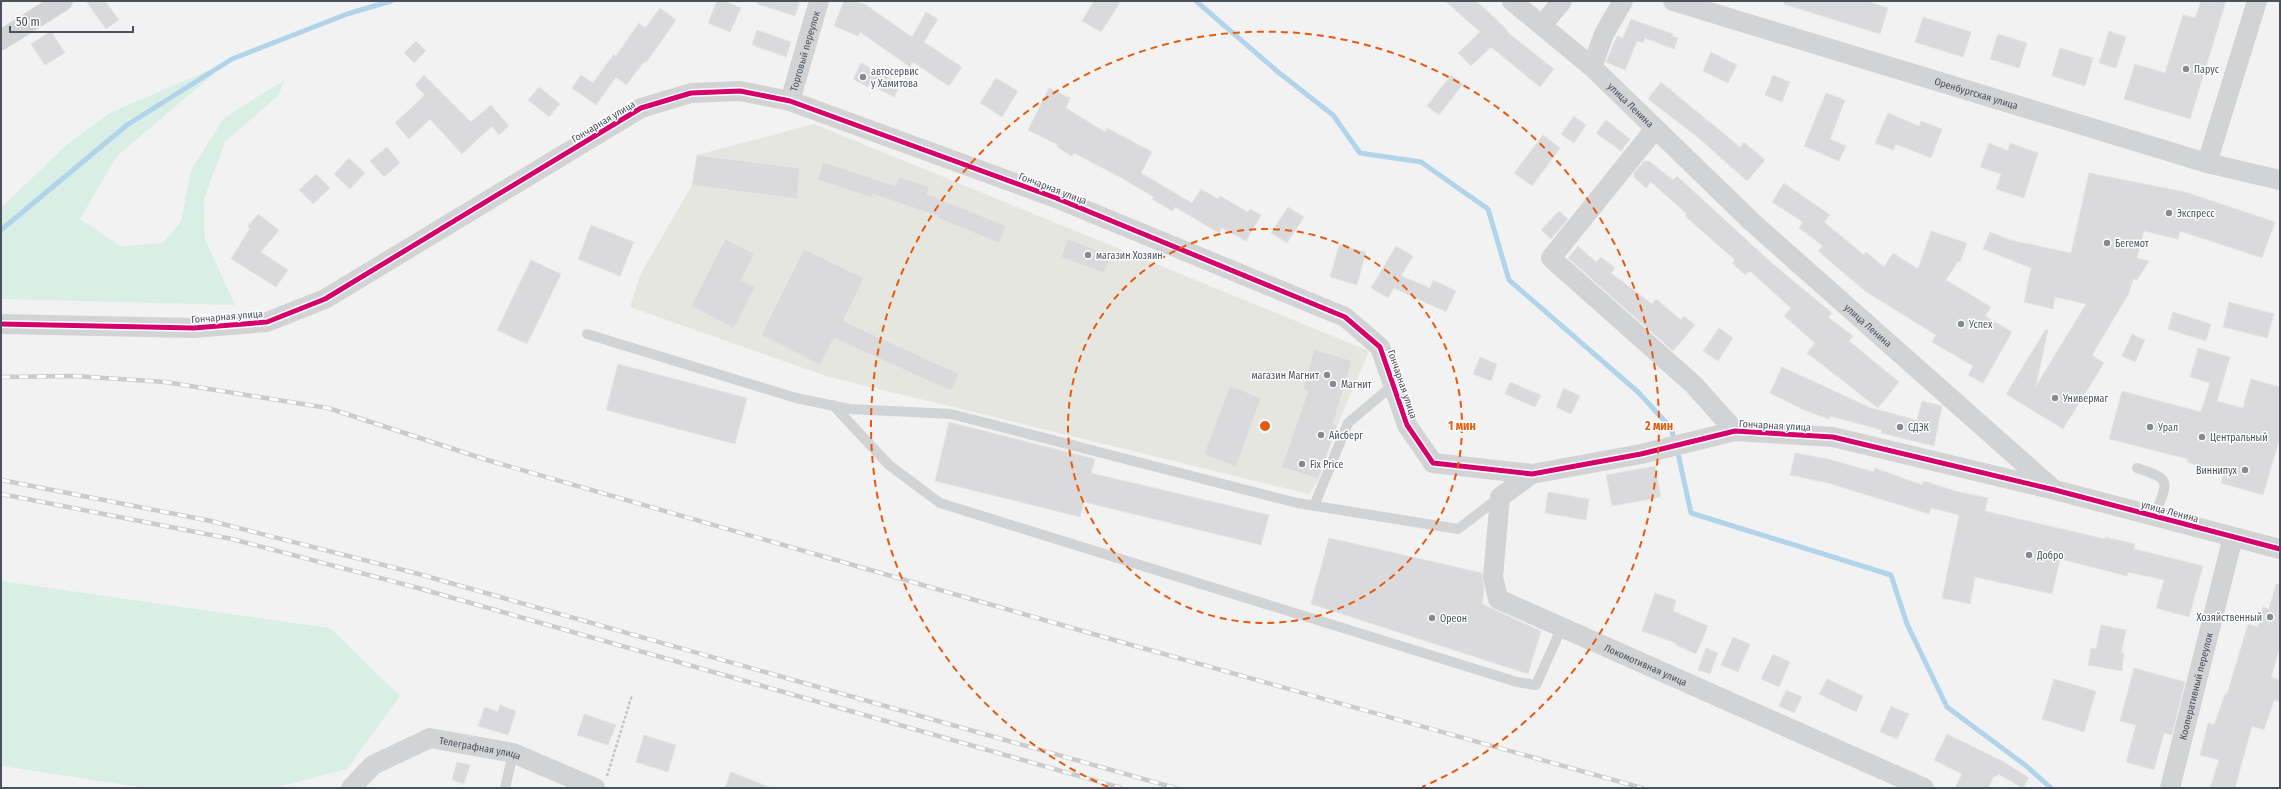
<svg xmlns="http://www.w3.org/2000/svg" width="2281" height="789" font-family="'Fira Sans Condensed',sans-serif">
<rect width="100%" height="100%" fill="#f2f2f2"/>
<path fill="#e6e6e0" d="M814,124L1369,351L1337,426L1319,479L1309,494L826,376L630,307L640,275L692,185L697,155Z"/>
<path fill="#d9efe5" d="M207,71L215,73L117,156L80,219L120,246L163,243L181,222L191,170L224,118L284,80L279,95L225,142L204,199L205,239L235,305L1,299V208L64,147L110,113Z
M1,581L330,628L400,696L347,769L274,788H146L1,766Z"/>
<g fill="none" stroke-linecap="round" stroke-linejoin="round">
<path stroke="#b1d4ea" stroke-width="5" d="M1196,1L1278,72L1333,115L1360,153L1421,162L1488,209L1509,280L1638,392L1671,428L1675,441
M1,230L127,125L232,59L347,14L391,1
M1677,449L1691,513L1891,575L1907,624L1947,707L2025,765L2051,788"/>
</g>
<path fill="#dadadc" stroke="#e4e4e5" d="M86,1H105L119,20L106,29Z
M717,1H724L741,8L730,32L708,23Z
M758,1H800L795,16L757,4Z
M844,1H855L866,5L912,37L926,12L938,19L924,42L962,67L949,86L913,62L910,67L860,32L858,36L834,26Z
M1094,1H1121L1101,32L1082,21Z
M1445,1H1476L1499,22L1508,31L1507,32L1554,69L1540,87L1491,47L1471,66L1458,53L1480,32Z
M1784,1H1867L1888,8L1880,34L1784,4Z
M2201,1H2226L2190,119L2124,99L2135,64L2165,73L2183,15L2195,18Z
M660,8L676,20L646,63L644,62L626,85L616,77L596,105L572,88L581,75L593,83L614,54L616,56L639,23L645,28Z
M1923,17L1971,32L1963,57L1915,42Z
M1631,19L1673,34L1672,36L1678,38L1674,49L1645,38L1643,43L1637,41L1625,70L1606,62L1617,36L1623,38Z
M757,30L791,42L786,57L752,45Z
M51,31L65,53L45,65L31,44Z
M2109,31L2126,37L2116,68L2099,63Z
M1998,34L2027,43L2019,68L1990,59Z
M416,41L426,51L414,63L404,53Z
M2060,48L2093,58L2085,86L2052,76Z
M1711,52L1737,65L1728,83L1703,71Z
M861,63L901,84L894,97L869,84L868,87L853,79Z
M424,75L471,122L491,105L509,126L499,135L492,126L462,154L430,119L409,139L395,123L425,95L415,85Z
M1451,75L1463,84L1439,115L1427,106Z
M1773,75L1790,82L1782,102L1765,95Z
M996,78L1018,91L1002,117L980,103Z
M1661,82L1740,147L1744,142L1765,160L1747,181L1700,139L1648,99Z
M539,87L560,104L549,117L528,100Z
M1049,88L1070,98L1066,108L1105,132L1107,128L1152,152L1141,173L1192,203L1201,189L1218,199L1220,196L1248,212L1250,209L1261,215L1246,241L1222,228L1219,233L1175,207L1172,211L1152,199L1154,197L1118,176L1074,153L1072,156L1057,147L1058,145L1028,130Z
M1826,93L1845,100L1830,139L1846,146L1839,161L1804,146Z
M1888,113L1919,126L1921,121L1942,129L1931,158L1896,144L1893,150L1875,143Z
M1574,116L1586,125L1574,143L1561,134Z
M1606,120L1630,139L1621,151L1596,133Z
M1543,135L1560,148L1532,186L1514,173Z
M1989,143L2008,151L2010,143L2038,153L2024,198L1996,189L2001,174L1980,167Z
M387,147L400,163L384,177L370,161Z
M697,155L800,168L797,199L692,185Z
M349,158L365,173L350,189L334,174Z
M1644,161H1649L1673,180L1677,176L1774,265L1832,313L1828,317L1853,336L1849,341L1899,382L1878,408L1807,353L1815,343L1784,316L1791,308L1750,271L1745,275L1732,263L1735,260L1685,216L1687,214L1651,182L1646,188L1634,177V173Z
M823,162L895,186L899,177L929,187L927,194L1006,226L999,243L938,218V216L873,194L872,198L818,180Z
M2089,173L2185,192L2275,222L2262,258L2180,231L2178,239L2144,231L2137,258L2149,261L2137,280L2133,279L2129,293L2092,355L2104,363L2063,429L2006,394L2046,329L2048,330L2036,386L2086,304L2055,297L2053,309L2024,302L2031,268L1983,249L1990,232L2010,240L2071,253Z
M316,174L330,188L313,204L299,190Z
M1784,183L1830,215L1824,222L1864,255L1866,252L1884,267L1893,253L1918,269L1931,231L1967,243L1960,262L1958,261L1946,280L1991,307L1985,316L2012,332L1983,383L1968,375L1973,366L1932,342L1936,335L1865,291L1818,251L1823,246L1799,228L1803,222L1772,202Z
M1288,207L1304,217L1287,243L1271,233Z
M1559,211L1568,219L1551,239L1541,230Z
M258,214L279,230L261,252L288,270L276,287L231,259L250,228L248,226Z
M591,225L634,242L620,276L578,259Z
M725,239L754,254L741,280L755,287L734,328L691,306Z
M1068,239L1111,256L1104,273L1061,257Z
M1339,245L1366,252L1357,285L1330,277Z
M1396,246L1413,256L1401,276L1430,288L1433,280L1456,291L1446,312L1394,288L1388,298L1371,288Z
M1578,246L1596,262L1601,257L1615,268L1611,273L1652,304L1656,299L1681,320L1684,316L1695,325L1673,351L1568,258Z
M804,249L864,278L843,321L959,374L951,391L834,338L820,365L761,335Z
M531,260L561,274L527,344L497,330Z
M2229,302L2274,314L2267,338L2223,327Z
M2173,312L2211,324L2206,341L2168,329Z
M1719,328L1733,338L1718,361L1703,351Z
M2132,334L2145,340L2135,362L2122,356Z
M2198,348L2230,357L2217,401L2243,408L2251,379L2280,387V437L2263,495L2221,483L2224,473L2187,462L2188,459L2109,439L2122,391L2201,412L2210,383L2190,377Z
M1314,349L1352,361L1333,424L1337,426L1318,479L1282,467L1308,391L1303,389Z
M1480,357L1497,364L1491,381L1473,374Z
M618,364L747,398L735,444L606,410Z
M1782,367L1871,408L1917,420L1922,401L1942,406L1934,446L1881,433L1882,430L1830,416L1829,419L1804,410L1770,393Z
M1510,382L1541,395L1535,407L1505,394Z
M1230,386L1261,398L1236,467L1204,454Z
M1564,388L1580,396L1571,414L1556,407Z
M949,422L1095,459L1091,473L1269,515L1261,545L1084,502L1080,517L935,481Z
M1795,453L1828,459L1874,472L1875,468L1922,485L1924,481L1955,491L1988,498L1985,511L2105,539V537L2135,544L2134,549L2203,566L2189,617L2156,608L2164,580L2128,572L2127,576L2060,559L2052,594L1975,577L1970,604L1942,598L1959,515L1931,508L1929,514L1828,483L1790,475Z
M1655,466L1661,497L1612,506L1606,475Z
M1548,492L1589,499L1586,520L1545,513Z
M1329,538L1482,573L1484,589L1482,604L1541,631L1528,674L1311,604Z
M2276,584H2280V647L2271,677L2280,680V702L2274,700L2264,730L2252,726L2235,788H2210L2219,760L2200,755L2208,723L2214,725L2225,694H2227L2248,624L2258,627L2263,607L2269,609Z
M1655,593L1676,600L1673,611L1708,626L1696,654L1676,645V643L1642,631Z
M2101,625L2126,630L2121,653H2124L2122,671L2088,665L2091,648L2096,649Z
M1733,637L1750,644L1738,672L1721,665Z
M1706,648L1718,653L1710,674L1698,670Z
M1773,654L1790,662L1779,687L1761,679Z
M2134,668L2185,682L2172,735L2164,733L2154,770L2126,762L2136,725L2120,721Z
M1827,679L1863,696L1856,712L1819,694Z
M2054,679L2096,691L2084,732L2042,719Z
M1786,690L1802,697L1794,713L1779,706Z
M500,705L516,711L508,735L478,726L485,707L498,712Z
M1891,706L1909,714L1897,739L1880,732Z
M584,714L616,725L608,745L577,735Z
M1947,734L2004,762L2029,778L2023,788L1998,774L1996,777L1994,776L1988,788H1955L1962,774L1934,760Z
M644,735L676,745L668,772L636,762Z
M457,762L470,765L464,784L452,780Z
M731,772L769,787V788H725Z"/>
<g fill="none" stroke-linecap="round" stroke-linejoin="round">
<path stroke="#bdc7c6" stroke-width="2.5" stroke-dasharray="3 2" stroke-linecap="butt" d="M607,776L632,695"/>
<path stroke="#d1d3d5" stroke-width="10" d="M587,334L796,398L849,409L951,414L1297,503L1458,529L1500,497
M833,405L889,465L940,503L1517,682L1536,685L1562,627
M2137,468C2175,480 2166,482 2155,516
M1314,506L1348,423L1393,385
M505,788L513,753"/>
<g stroke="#d1d3d5" stroke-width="20">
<path id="s1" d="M1512,1L1592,67L1752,222L2053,489"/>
<path id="s2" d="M1673,1L2207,163L2280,180"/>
<path d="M1542,25L1562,1"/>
<path d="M1,40L63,1"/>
<path d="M1592,67L1604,34L1623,1"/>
<path id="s3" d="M790,101L819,1"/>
<path d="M1655,129L1551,258L1694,385L1735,431"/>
<path d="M2207,163L2257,1"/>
<path d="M1,324L194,328L267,322L325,299L641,108L691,93L740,91L790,101L1056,198L1345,317L1380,347L1407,425L1433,463L1532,474L1641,454L1735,431L1833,437L2055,490L2280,549"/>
<path id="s4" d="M1532,474L1500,497L1493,577L1498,599L1924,788"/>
<path id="s5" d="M351,788L373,765L430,738L513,753L595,788"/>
<path id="s6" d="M2170,788L2233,537"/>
</g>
<defs>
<path id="rail" d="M1,377L74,376L165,382L328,408L487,460L1114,640L1642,788
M1,480L211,521L415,573L1175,788
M1,494L232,539L418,588L1121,788"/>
</defs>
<use href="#rail" stroke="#cacbcd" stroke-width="4.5"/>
<use href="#rail" stroke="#fff" stroke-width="3" stroke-dasharray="9" stroke-linecap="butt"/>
<defs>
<path id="cycleway" d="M1,324L194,328L267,322L325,299L641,108L691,93L740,91L790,101L1056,198L1345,317L1380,347L1407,425L1433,463L1532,474L1641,454L1735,431L1833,437L2055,490L2280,549"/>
</defs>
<use href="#cycleway" stroke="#fff" stroke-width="8"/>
<use href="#cycleway" stroke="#d6006c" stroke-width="5"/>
</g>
<g fill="none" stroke="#e8590c" stroke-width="2" stroke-dasharray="7 5">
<circle cx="1265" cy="426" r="197"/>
<path d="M1108 787A394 394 0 1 1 1422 787"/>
</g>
<g fill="#858991" stroke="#fff" stroke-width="1.5">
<circle cx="2186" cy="69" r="4"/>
<circle cx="863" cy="77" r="4"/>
<circle cx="2169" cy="213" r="4"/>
<circle cx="2107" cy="243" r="4"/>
<circle cx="1088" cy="255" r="4"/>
<circle cx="1961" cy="324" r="4"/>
<circle cx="1327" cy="375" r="4"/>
<circle cx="1333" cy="384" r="4"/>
<circle cx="2055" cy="398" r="4"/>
<circle cx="1900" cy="427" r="4"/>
<circle cx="2150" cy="427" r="4"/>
<circle cx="1321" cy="435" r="4"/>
<circle cx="2202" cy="437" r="4"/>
<circle cx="1302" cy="464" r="4"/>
<circle cx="2245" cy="470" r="4"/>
<circle cx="2029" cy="555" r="4"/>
<circle cx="2270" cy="617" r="4"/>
<circle cx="1432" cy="618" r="4"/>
</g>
<g text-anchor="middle" stroke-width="3" stroke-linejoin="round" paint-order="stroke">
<g font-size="10" fill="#4a515d" stroke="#fff">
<text dy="4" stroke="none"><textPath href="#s3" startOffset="52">Торговый переулок</textPath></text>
<text dy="4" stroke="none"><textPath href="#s2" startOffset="317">Оренбургская улица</textPath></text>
<text dy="4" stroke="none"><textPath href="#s1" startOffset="158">улица Ленина</textPath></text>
<text transform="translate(603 121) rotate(-31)" y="4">Гончарная улица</text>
<text transform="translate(1053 188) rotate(21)" y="4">Гончарная улица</text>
<text transform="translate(227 316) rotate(-5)" y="4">Гончарная улица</text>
<text dy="4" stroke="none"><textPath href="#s1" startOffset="482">улица Ленина</textPath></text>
<text transform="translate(1403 384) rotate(71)" y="4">Гончарная улица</text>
<text transform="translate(1775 425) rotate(3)" y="4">Гончарная улица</text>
<text transform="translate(2170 511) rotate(15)" y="4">улица Ленина</text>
<text dy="4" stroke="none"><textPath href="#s4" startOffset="304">Локомотивная улица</textPath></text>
<text dy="4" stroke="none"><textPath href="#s6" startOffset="105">Кооперативный переулок</textPath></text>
<text dy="4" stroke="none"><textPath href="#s5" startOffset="146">Телеграфная улица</textPath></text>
</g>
<g font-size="10" fill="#4a515d" stroke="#fff" text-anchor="start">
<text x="2194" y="73">Парус</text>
<text x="871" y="75">автосервис<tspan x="871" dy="12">у Хамитова</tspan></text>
<text x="2177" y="217">Экспресс</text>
<text x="2115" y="247">Бегемот</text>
<text x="1096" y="259">магазин Хозяин</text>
<text x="1969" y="328">Успех</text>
<text x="1319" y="379" text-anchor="end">магазин Магнит</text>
<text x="1341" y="388">Магнит</text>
<text x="2063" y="402">Универмаг</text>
<text x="1908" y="431">СДЭК</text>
<text x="2158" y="431">Урал</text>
<text x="1329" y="439">Айсберг</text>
<text x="2210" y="441">Центральный</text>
<text x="1310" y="468">Fix Price</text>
<text x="2237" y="474" text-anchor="end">Виннипух</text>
<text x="2037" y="559">Добро</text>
<text x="2262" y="621" text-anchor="end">Хозяйственный</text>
<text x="1440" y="622">Ореон</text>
</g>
</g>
<circle cx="1265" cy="426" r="6" fill="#e8590c" stroke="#fff" stroke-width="2"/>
<g font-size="12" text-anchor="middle" font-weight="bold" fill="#e8590c" stroke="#fff" stroke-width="3" stroke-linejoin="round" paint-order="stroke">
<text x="1462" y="430">1 мин</text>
<text x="1659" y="430">2 мин</text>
</g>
<rect width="2281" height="789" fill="none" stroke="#4a515d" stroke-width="4"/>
<path d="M10 26v6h123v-6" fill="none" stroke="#4a515d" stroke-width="2"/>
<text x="16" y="26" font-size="12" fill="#4a515d" stroke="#ffffff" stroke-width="3" paint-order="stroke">50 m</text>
</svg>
